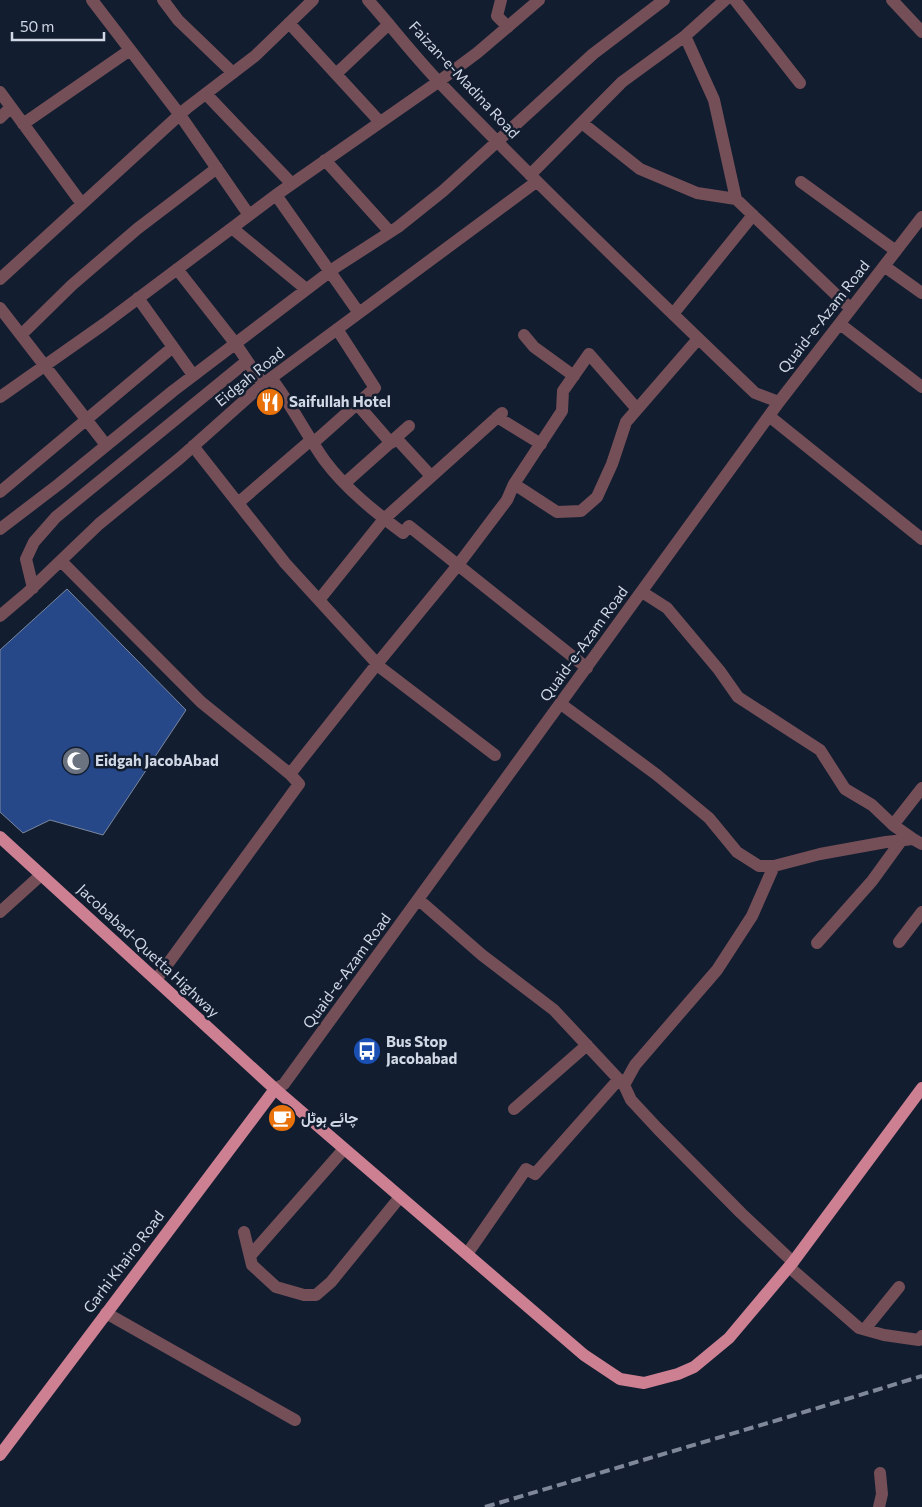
<svg xmlns="http://www.w3.org/2000/svg" width="922" height="1507" font-family="Commissioner,Vazirmatn,sans-serif">
<rect width="100%" height="100%" fill="#121d30"/>
<path fill="#264889" stroke="#7a88a0" d="M67,589L186,710L103,835L50,820L23,833L0,812V650Z"/>
<g fill="none" stroke-linecap="round" stroke-linejoin="round">
<path stroke="#744f57" stroke-width="12" d="M92,0L180,115L249,215
M163,0L178,20L233,73
M368,0C392,27 414,56 440,83C542,189 649,291 755,393L779,402
M501,0L497,16L508,27
M735,0L800,83
M892,0L922,32
M289,23L380,122
M685,36L714,100L736,199L851,309
M336,74L389,24
M0,92L82,204
M206,94L292,184
M0,118L11,107
M582,123L640,169L697,193L736,199
M23,124L130,50
M325,160L390,232
M530,175L622,82L685,36L725,0
M801,182L896,251
M276,195L359,313
M232,228L306,289
M884,266L922,293
M177,269L235,343L263,384
M0,279L187,108L255,56L313,0
M138,298L193,375
M0,308L106,445
M673,314L753,215
M840,324L922,387
M21,335L72,285L137,229L217,168
M524,335L534,347L574,376
M271,378C291,404 306,434 325,461C346,489 375,512 403,533L409,526L587,668
M0,397L104,324L276,195L438,82L477,53L539,0
M357,404L391,443
M769,416L922,539
M497,417L541,444
M396,438L431,476
M313,443L375,388L337,329
M193,446L285,563L381,668L495,755
M345,483L409,426
M514,484L557,512L581,511L597,497L612,464L626,422L698,339
M0,492L173,347
M238,503L311,440
M0,529L59,484L173,391L336,267L398,227L443,191L593,54L664,0
M61,561L201,702L290,774L299,784L156,980
M33,588L26,559L34,542L56,517L247,361
M642,592L667,608L719,670L738,697L820,750L845,789L872,805L893,825L913,839
M319,600L384,519L502,413
M0,616L27,593L99,524L180,458L263,384L536,182
M561,704L657,775L709,818L737,852L759,866H774
M290,774L377,664L458,565L507,500L514,484L562,411L563,391L589,354L637,409
M893,825L922,788
M419,900L482,955L554,1010L624,1085
M0,912L41,875
M899,942L922,912
M817,943L872,881L901,841
M275,1089L284,1084L779,402L922,217
M514,1109L587,1045
M244,1232L252,1265L276,1287L304,1295H316L331,1282L400,1197
M467,1254L526,1169L535,1174L619,1079
M250,1256L344,1149
M793,1262L741,1213L658,1129L631,1100L624,1085L635,1065L717,970L752,916L774,866L820,854L886,842L913,839L922,844
M789,1267L859,1328L884,1335L919,1340L922,1336
M106,1313L295,1420
M865,1329L899,1287
M879,1507L882,1494L880,1473"/>
<path stroke="#cd8092" stroke-width="12" d="M0,837L275,1089L584,1355L620,1379L644,1383L678,1374L694,1367L729,1338L793,1262L922,1088
M0,1455L275,1089"/>
<path stroke="#7f8898" stroke-width="4" stroke-dasharray="10 5" stroke-linecap="butt" d="M485,1507L788,1417L922,1376"/>
</g>
<defs>
<symbol id="restaurant-disc" viewBox="-11 -11 22 22"><circle r="9.5" fill="#e8710a" stroke="#121d30"/><path d="M-5-6h1v4h1v-4h1v4h1v-4h1v5L-1.5 .5V6h-2V.5L-5-1ZM5-6V6H3V1.5H1.5Q1.5-4 5-6Z" fill="#fff"/></symbol>
<symbol id="mosque-disc" viewBox="-11 -11 22 22"><circle r="9.5" fill="#6b7280" stroke="#121d30"/><path d="M3.5-4.9A6 6 0 1 0 3.5 4.9A5 5 0 1 1 3.5-4.9Z" fill="#fff"/></symbol>
<symbol id="bus-disc" viewBox="-11 -11 22 22"><circle r="9.5" fill="#1a4fb4" stroke="#121d30"/><path d="M-5-6H5V4H4V6H2V4H-2V6H-4V4H-5ZM-3.5-4V0h7V-4ZM-3.5 1.2v1.5H-2V1.2ZM2 1.2v1.5H3.5V1.2Z" fill="#fff"/></symbol>
<symbol id="cafe-disc" viewBox="-11 -11 22 22"><circle r="9.5" fill="#e8710a" stroke="#121d30"/><path d="M-5.5-4.5H6V0H3Q3 3.5 0 3.5H-2.5Q-5.5 3.5-5.5 0ZM3-3.2v2h1.7v-2ZM-6 4.5H4V6H-6Z" fill="#fff"/></symbol>
</defs>
<g fill-rule="evenodd">
<use href="#restaurant-disc" x="254" y="386" width="32" height="32"/>
<use href="#mosque-disc" x="60" y="745" width="32" height="32"/>
<use href="#bus-disc" x="351" y="1035" width="32" height="32"/>
<use href="#cafe-disc" x="266" y="1102" width="32" height="32"/>
</g>
<g text-anchor="middle" stroke-width="5" stroke-linejoin="round" paint-order="stroke">
<g font-size="15" fill="#d0d8e5" stroke="#121d30">
<text transform="translate(464 80) rotate(47)" y="5">Faizan-e-Madina Road</text>
<text transform="translate(824 317) rotate(-52)" y="5">Quaid-e-Azam Road</text>
<text transform="translate(250 377) rotate(-39)" y="5">Eidgah Road</text>
<text transform="translate(584 644) rotate(-54)" y="5">Quaid-e-Azam Road</text>
<text transform="translate(148 951) rotate(43)" y="5">Jacobabad-Quetta Highway</text>
<text transform="translate(347 971) rotate(-54)" y="5">Quaid-e-Azam Road</text>
<text transform="translate(124 1262) rotate(-53)" y="5">Garhi Khairo Road</text>
</g>
<g font-size="15" font-weight="bold" fill="#d0d8e5" stroke="#121d30" text-anchor="start">
<text x="289" y="407">Saifullah Hotel</text>
<text x="95" y="766">Eidgah JacobAbad</text>
<text x="386" y="1047">Bus Stop<tspan x="386" dy="17">Jacobabad</tspan></text>
<text x="301" y="1123">چائے ہوٹل</text>
</g>
</g>
<path d="M12 32v8h92v-8" fill="none" stroke="#d0d8e5" stroke-width="2.5"/>
<text x="20" y="32" font-size="15" fill="#d0d8e5" stroke="#121d30" stroke-width="4" paint-order="stroke">50 m</text>
</svg>
